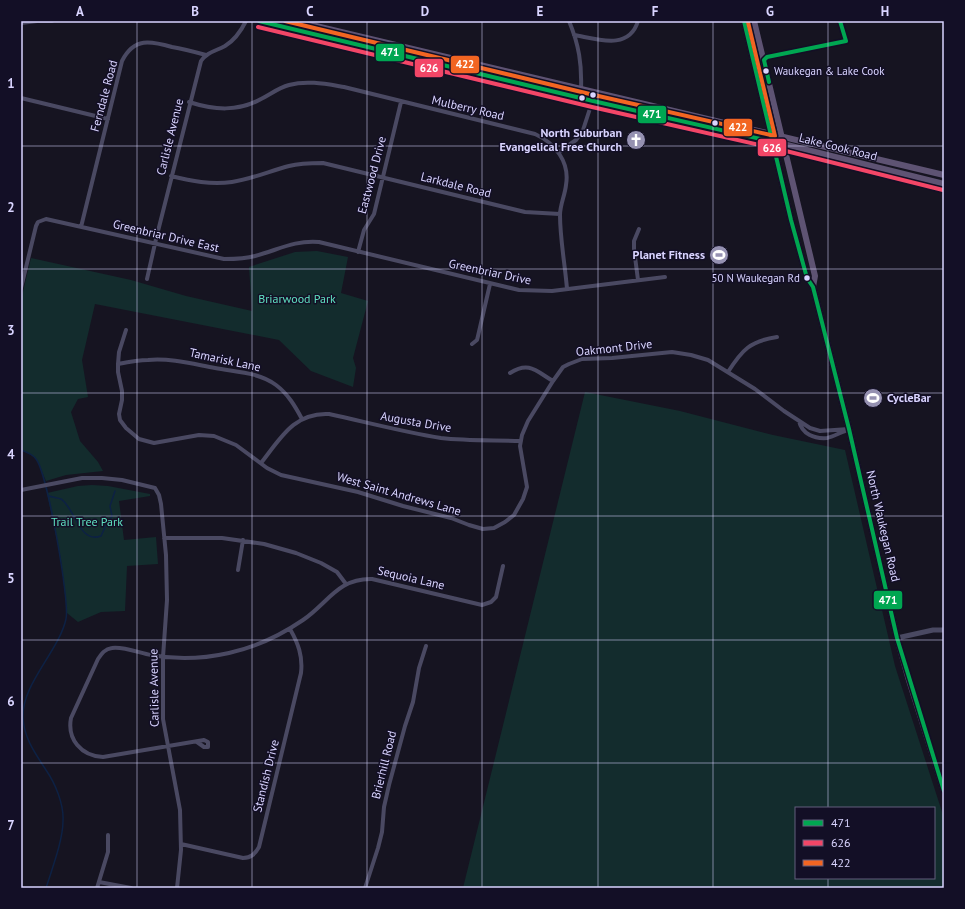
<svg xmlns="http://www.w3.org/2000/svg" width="965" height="909" font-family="'PT Sans',sans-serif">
<rect width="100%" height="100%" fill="#161421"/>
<path fill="#132c2d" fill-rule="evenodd" d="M317,251L348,257L341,293L368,301L353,358L356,368L353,387L311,371L279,340L95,304L82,360L88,397L78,399L71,412L80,441L98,462L103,471L66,475L46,481C38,463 40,458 21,450V300L31,258L131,280L186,296L252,311L249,267L295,252Z
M585,392L680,411L773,435L845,450L895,666L944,818V888H463ZM796,808H934V878H796Z
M92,485L108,486L150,494V496L119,501L124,540L156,537L158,564L127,566L125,611L101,612L78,622L67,613L61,560L47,493L78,486Z"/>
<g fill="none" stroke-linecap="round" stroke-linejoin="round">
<path stroke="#0d2144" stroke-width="1.5" d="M21,450C26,452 33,454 36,459C47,472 70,601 66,619C59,651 21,685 23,718C24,738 35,753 46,770C55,783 64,804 63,821C63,840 52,869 46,888
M49,496C52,497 58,498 61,499C75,508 79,544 101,536L106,525L112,516L110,506L115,491"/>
<path stroke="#4a4962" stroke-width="4" d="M39,21H52
M569,21C579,45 582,64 581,90
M21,23L37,21
M574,35C597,39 629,51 638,21
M21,98L108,119
M189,102C214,110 238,112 261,99C271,94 278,88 289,85C307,80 326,84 344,87L535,134C555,143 570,162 566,185C565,195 560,205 560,215C560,239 565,264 567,289
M559,152L576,140L583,130L595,93
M171,176C191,181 211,185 232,182C252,179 270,171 289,166C300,163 312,163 323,163L525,212L560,214
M81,227L122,61C134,37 151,41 172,47C184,49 195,52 206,55
M358,252L364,230L374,214L401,102
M147,279L156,239L201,61C207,52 216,51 225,46C235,40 241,31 246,21
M638,280L634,249V241L639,229
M21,288L36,226L38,222L46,219L224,259C235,259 245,259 255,256C278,250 294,240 319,242L519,290L552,291L665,277
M126,330L119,352L118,364V372L122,391V400L119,414L120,420L126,428L139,439L154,443L199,435L214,436L236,445L267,468L281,475L358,492L403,506L451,518L469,525L483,529L494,528L505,522L514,515L523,499L527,487L520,446L522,435L528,421L553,381L563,367L569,364L582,359L612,358L672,352L691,355L708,360L755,389L784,411L810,428L820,431L849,429
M472,344L477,340L478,336L490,284
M118,364C128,362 138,360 148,360C171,358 193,364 215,368C235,372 259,372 276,385C288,394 295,406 302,419
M728,372C742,350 750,341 777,337
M510,373C529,361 536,371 553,381
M799,421C802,434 814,439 827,438C833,437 839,433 845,431
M261,463C280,439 294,412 329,414C366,422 403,432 441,438C467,441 494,440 521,441
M21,490L82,478H102L122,480L155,488L159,495L161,504L166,555L167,600L163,657V719L180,810L181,850L177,888
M164,538H222L264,544L296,553L321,563L337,572L346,584
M238,570L243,540
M197,742L204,747H208V742L204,740L103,757C81,756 67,739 71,718L98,659C102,653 105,649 112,648C122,646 140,653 151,655C177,660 202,659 229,653C256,647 281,635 303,620C328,603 338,578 372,579L482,605L491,602L496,597L503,566
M181,844L243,858C251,858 255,854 259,847L301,673C303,656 298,643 290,629
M99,882L131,888
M97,888L108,852V835
M365,888L378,848L382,832L384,807L389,785L405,726L413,702L419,668L426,646"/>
<path stroke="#4a4962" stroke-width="5" d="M897,638L933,630H944"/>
<path stroke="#5e5373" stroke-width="6" d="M259,21L593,101L783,144L944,184
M295,21L944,175
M744,21L791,220L807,278L813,287L849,429L897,638L908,677L944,791
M754,21L815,276L813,287"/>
<defs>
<path id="bus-1" d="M259,21L593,101L783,144
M744,21L791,220L807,278L813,287L849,429L897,638L944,791
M769,82L764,60L767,57L846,41L840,21"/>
<path id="bus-2" d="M258,27L592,107L782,150L943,190"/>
<path id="bus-3" d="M285,21L594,95L775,136L748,22"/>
</defs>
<use href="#bus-1" stroke="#130f26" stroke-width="7"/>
<use href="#bus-2" stroke="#130f26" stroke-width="7"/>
<use href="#bus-3" stroke="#130f26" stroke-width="7"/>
<use href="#bus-1" stroke="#00a651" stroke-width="4"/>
<use href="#bus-2" stroke="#f34667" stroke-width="4"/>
<use href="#bus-3" stroke="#f26522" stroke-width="4"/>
</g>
<path fill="none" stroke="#d9d4ff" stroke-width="1" stroke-opacity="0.55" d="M137,21V888M252,21V888M367,21V888M482,21V888M598,21V888M713,21V888M828,21V808M21,146H944M21,269H944M21,393H944M21,516H944M21,640H944M21,763H944M828,878V888"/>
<defs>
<symbol id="church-disc" viewBox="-11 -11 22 22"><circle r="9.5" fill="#9591b1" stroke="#130f26"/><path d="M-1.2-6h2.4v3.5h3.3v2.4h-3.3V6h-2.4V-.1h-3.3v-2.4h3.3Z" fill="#fff"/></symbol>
<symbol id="stadium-disc" viewBox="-11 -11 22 22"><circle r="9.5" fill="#9591b1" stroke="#130f26"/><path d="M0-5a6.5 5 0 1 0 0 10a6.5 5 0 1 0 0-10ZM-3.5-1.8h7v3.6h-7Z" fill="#fff"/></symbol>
</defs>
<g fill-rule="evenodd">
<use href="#church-disc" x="625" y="129" width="22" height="22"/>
<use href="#stadium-disc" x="708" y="244" width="22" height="22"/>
<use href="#stadium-disc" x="862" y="387" width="22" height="22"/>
</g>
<g fill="#d9d4ff" stroke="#130f26" stroke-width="1.5">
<circle cx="766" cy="71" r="3.5"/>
<circle cx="593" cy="95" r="3.5"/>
<circle cx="582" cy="98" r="3.5"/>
<circle cx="715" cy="123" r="3.5"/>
<circle cx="807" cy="278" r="3.5"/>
</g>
<g text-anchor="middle" stroke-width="3" stroke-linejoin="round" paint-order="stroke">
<g font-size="11" fill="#d9d4ff" stroke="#130f26" text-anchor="start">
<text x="774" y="75">Waukegan &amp; Lake Cook</text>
<text x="800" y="282" text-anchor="end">50 N Waukegan Rd</text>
</g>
<g font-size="12" fill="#d9d4ff" stroke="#130f26">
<text transform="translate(104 96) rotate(-75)" y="4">Ferndale Road</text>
<text transform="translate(468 108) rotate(13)" y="4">Mulberry Road</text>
<text transform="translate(170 137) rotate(-76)" y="4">Carlisle Avenue</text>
<text transform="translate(838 147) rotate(14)" y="4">Lake Cook Road</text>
<text transform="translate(372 175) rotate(-75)" y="4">Eastwood Drive</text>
<text transform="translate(456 185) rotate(14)" y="4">Larkdale Road</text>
<text transform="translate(166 236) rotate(13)" y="4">Greenbriar Drive East</text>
<text transform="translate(490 272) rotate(12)" y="4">Greenbriar Drive</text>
<text transform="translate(614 348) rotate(-6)" y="4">Oakmont Drive</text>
<text transform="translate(225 360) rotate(12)" y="4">Tamarisk Lane</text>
<text transform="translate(416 422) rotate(10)" y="4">Augusta Drive</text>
<text transform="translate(399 494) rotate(16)" y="4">West Saint Andrews Lane</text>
<text transform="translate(883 526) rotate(77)" y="4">North Waukegan Road</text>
<text transform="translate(411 578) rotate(13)" y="4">Sequoia Lane</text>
<text transform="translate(154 688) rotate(-91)" y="4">Carlisle Avenue</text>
<text transform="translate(384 765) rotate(-76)" y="4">Brierhill Road</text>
<text transform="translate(266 776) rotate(-76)" y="4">Standish Drive</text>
</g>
<g font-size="12" font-weight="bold" fill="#d9d4ff" stroke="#130f26" text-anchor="end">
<text x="622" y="137">North Suburban<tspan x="622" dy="14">Evangelical Free Church</tspan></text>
<text x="705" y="259">Planet Fitness</text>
<text x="887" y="402" text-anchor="start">CycleBar</text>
</g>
<g font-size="12" fill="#5fe0c0" stroke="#130f26">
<text x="297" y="303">Briarwood Park</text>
<text x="87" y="526">Trail Tree Park</text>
</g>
</g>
<g stroke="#130f26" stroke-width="1.5">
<rect x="375" y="43" width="30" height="19" rx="4" fill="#00a651"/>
<rect x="450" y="55" width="30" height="19" rx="4" fill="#f26522"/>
<rect x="414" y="58" width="30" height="20" rx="4" fill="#f34667"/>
<rect x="637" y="105" width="30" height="19" rx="4" fill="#00a651"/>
<rect x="723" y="118" width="30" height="19" rx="4" fill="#f26522"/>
<rect x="757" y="138" width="30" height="19" rx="4" fill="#f34667"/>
<rect x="873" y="590" width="30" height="20" rx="4" fill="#00a651"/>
</g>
<g font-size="11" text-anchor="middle" font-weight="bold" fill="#fff">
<text x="390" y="56">471</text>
<text x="465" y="68">422</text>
<text x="429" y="72">626</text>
<text x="652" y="118">471</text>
<text x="738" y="131">422</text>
<text x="772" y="152">626</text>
<text x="888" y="604">471</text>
</g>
<rect width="965" height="909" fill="none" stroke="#130f26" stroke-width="44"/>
<rect x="795" y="807" width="140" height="72" fill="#130f26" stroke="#625e7d"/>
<rect x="803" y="820" width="20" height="6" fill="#00a651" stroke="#625e7d"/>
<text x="831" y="827" font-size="12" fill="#d9d4ff">471</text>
<rect x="803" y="840" width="20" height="6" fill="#f34667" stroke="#625e7d"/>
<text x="831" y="847" font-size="12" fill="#d9d4ff">626</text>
<rect x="803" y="860" width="20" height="6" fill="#f26522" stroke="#625e7d"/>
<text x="831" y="867" font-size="12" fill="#d9d4ff">422</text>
<rect x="22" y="22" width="921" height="865" fill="none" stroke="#d9d4ff" stroke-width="1.5"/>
<g font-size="13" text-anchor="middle" font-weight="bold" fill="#d9d4ff">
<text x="80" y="16">A</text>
<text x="195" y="16">B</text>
<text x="310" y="16">C</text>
<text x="425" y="16">D</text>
<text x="540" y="16">E</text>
<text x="655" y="16">F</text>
<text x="770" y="16">G</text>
<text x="885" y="16">H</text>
<text x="11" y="88">1</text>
<text x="11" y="212">2</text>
<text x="11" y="335">3</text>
<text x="11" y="459">4</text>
<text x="11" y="583">5</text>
<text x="11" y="706">6</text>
<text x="11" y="830">7</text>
</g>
</svg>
